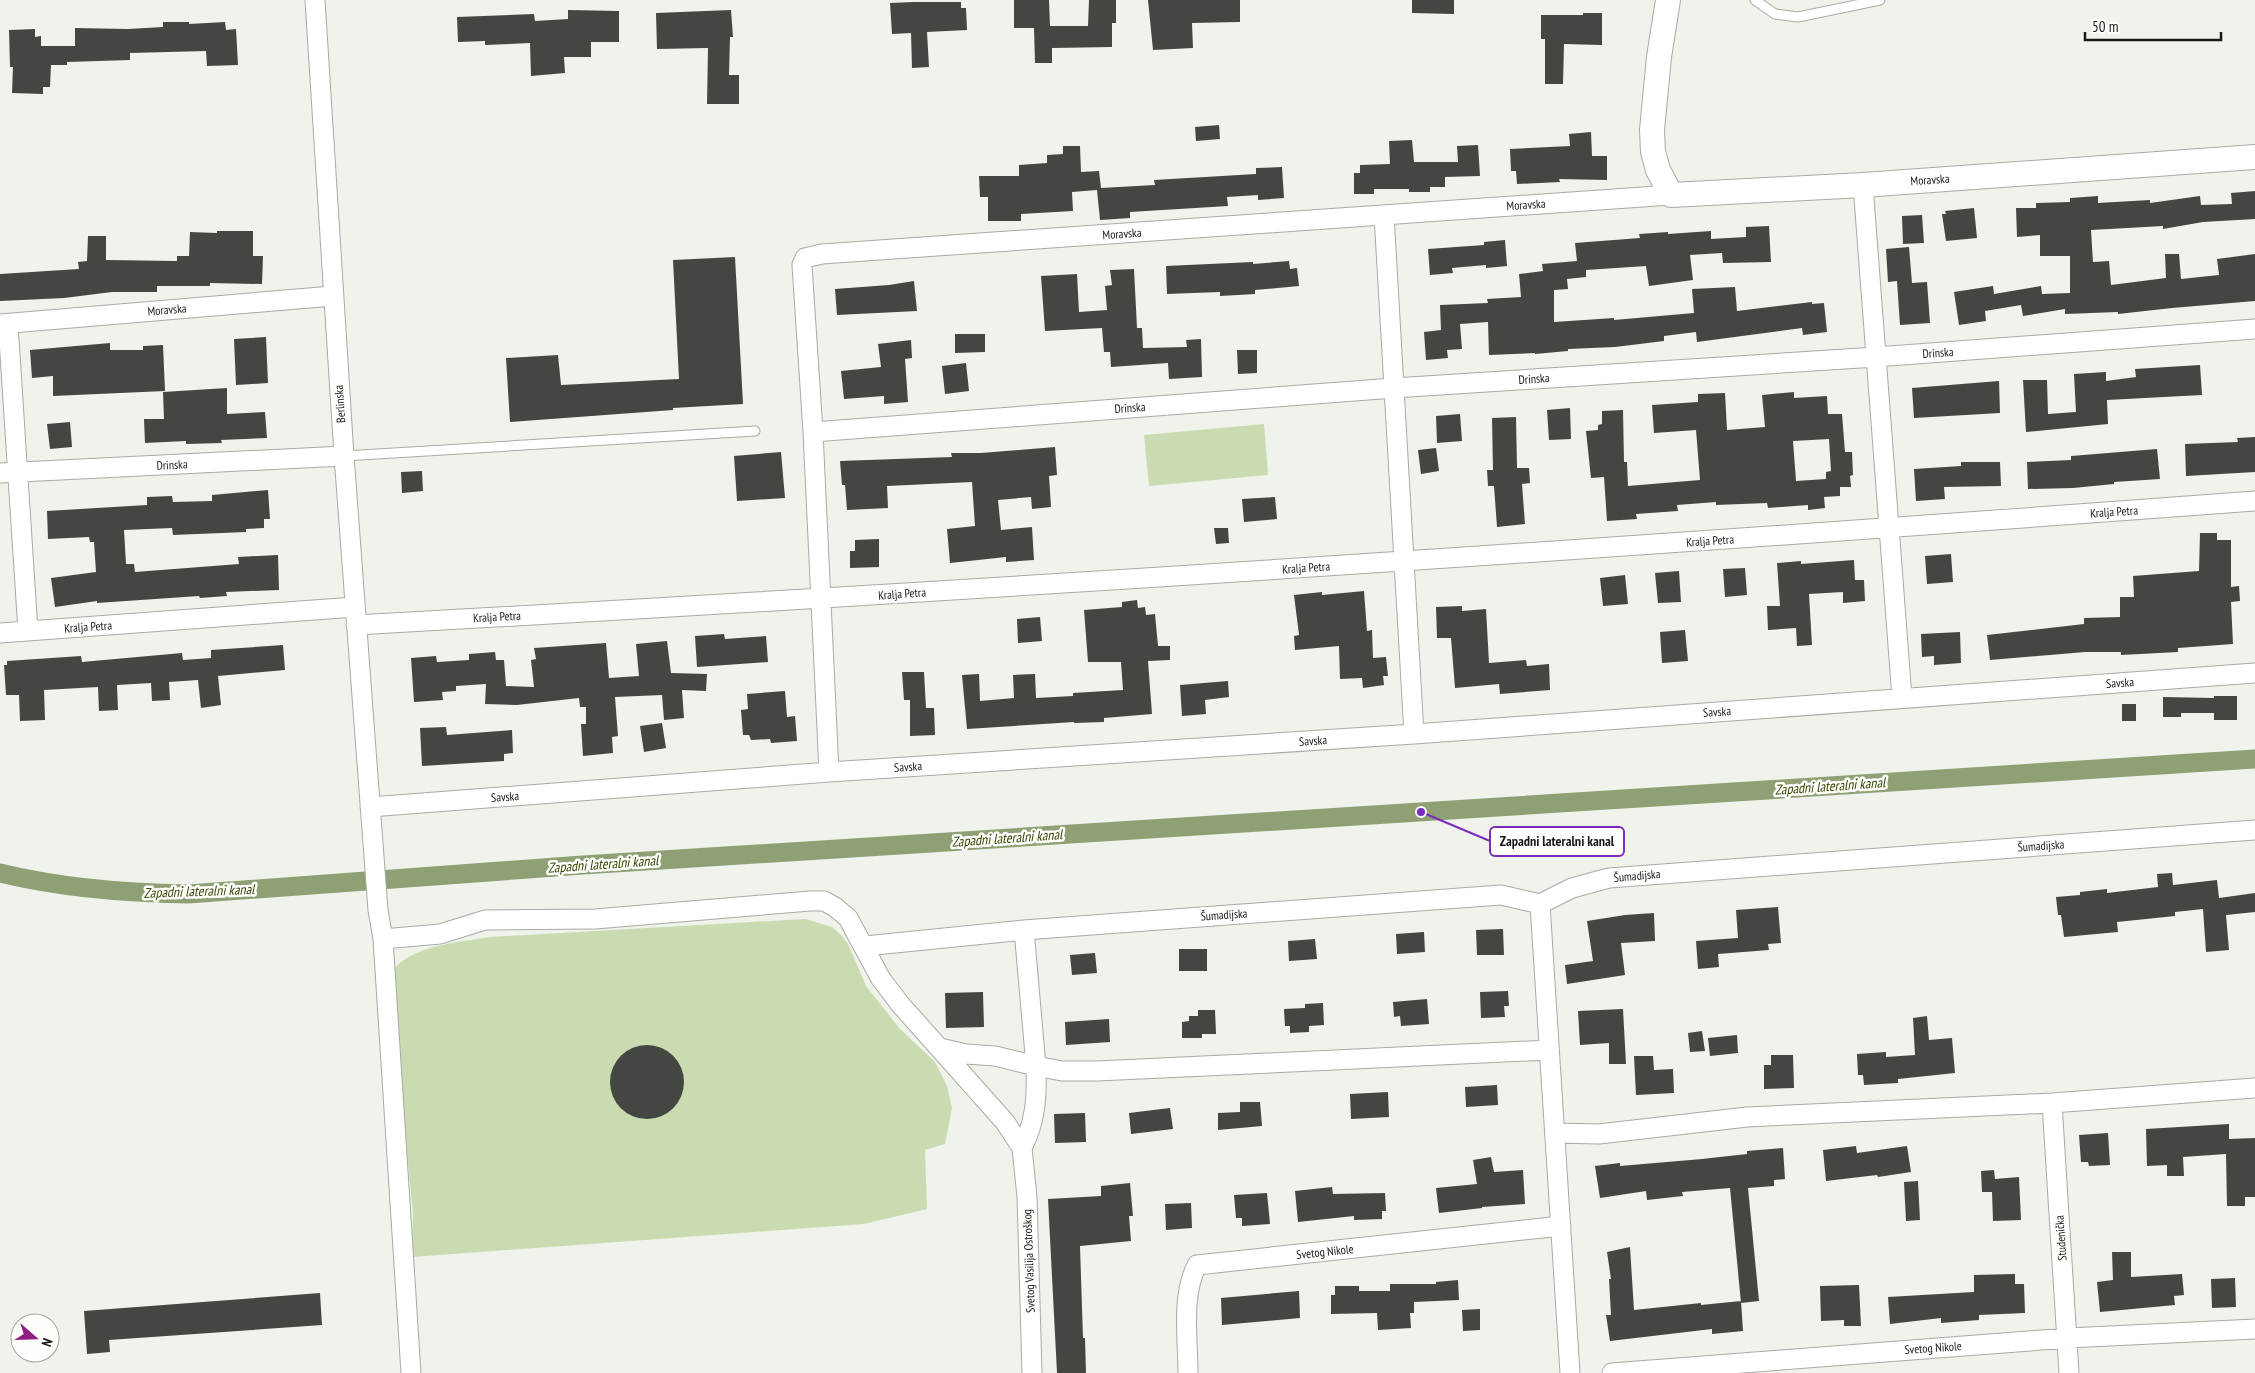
<svg xmlns="http://www.w3.org/2000/svg" width="2255" height="1373" font-family="'PT Sans Narrow',sans-serif">
<rect width="100%" height="100%" fill="#eff3eb"/>
<path fill="#cadbb2" d="M1264,424L1268,475L1149,486L1144,435Z
M805,919L832,927L842,936L848,944L866,986L900,1029L935,1062L947,1086L952,1108L945,1144L925,1150L927,1209L864,1224L412,1257L413,1214L390,975C405,946 460,942 489,937Z"/>
<g fill="none" stroke-linecap="round" stroke-linejoin="round">
<path stroke="#8ea074" stroke-width="19" d="M0,873C61,888 125,893 188,894L583,865L2255,759"/>
</g>
<path fill="#444741" fill-rule="evenodd" d="M1014,0H1049L1050,26H1088L1089,0H1116V23H1112V47L1052,48V63H1035L1034,28H1014Z
M1148,0H1240V22L1192,23L1193,48L1153,50Z
M1412,0H1454V14L1412,13Z
M914,2H961V8H966L967,30L927,32L929,67L912,68L911,33L892,34L890,3Z
M568,10L619,11V42H591V57H564L565,73L531,76L530,43L485,45V41L458,42L457,17L534,14L535,21L568,19Z
M731,10L733,37H730L729,75H739V104H707L708,48L657,49L656,13Z
M1583,13H1602V45L1564,44L1563,84H1545V39H1541V15H1583Z
M163,22H189V24L225,22L226,30L236,29L238,65L207,66L206,51L130,53V60L67,62V65H51L50,87H43V94L12,93L13,67H10L9,30L35,29V37L41,36V46H75V28L128,29L163,27Z
M1219,125L1220,139L1196,141L1195,127Z
M1591,132L1592,156H1607V180L1559,179L1560,182L1517,184L1516,171H1511L1510,149L1570,146L1569,134Z
M1412,140L1414,162H1458L1457,146L1478,145L1480,176L1445,177V187H1430V192H1409V189H1374V194H1354V173H1360V165L1390,164L1389,141Z
M1063,146H1080L1081,172L1099,171L1101,188L1155,185L1154,180L1256,174V168L1282,167L1284,198L1258,200V195L1227,197L1228,206L1130,212V218L1100,220L1097,190L1072,192L1073,211L1021,214V221H988V197H980L979,176H1019V165L1047,163V155L1063,154Z
M2255,191V219L2203,222L2163,229V226L2091,230L2093,262L2109,261L2111,285L2166,278L2165,254H2179L2181,279L2219,275L2217,259L2255,254V301L2172,308L2118,314V312L2065,314V309L2023,316L2021,305L1985,311L1986,321L1959,325L1954,292L1993,286L1994,294L2041,286L2042,294L2070,293V256H2040V235L2017,237L2016,208H2036V203L2070,202V198L2098,196V203L2150,200V203L2200,196L2201,205L2232,204L2231,193Z
M1974,208L1977,238L1946,241L1942,214H1946L1945,211Z
M1922,215L1924,243L1903,244L1902,216Z
M1769,226L1771,262L1723,263L1722,253L1690,255L1693,280L1649,286L1646,266L1586,270V277L1567,279L1568,289L1554,290V322L1614,318V320L1694,313L1692,289L1735,287L1737,311L1812,302V304L1824,303L1827,332L1803,335L1802,328L1697,342L1696,332L1664,336V341L1615,347L1568,349V351L1535,354V353L1489,355L1488,322L1460,324L1462,349L1447,350L1448,358L1426,360L1424,332L1441,330L1440,305L1488,303L1487,299L1521,297L1519,274L1543,271L1542,264L1577,261L1575,243L1640,238L1639,234L1668,232V234L1711,231V239L1746,237V227Z
M217,231H253V256H263L262,284L210,283V286H157V292H112L64,298L0,301V274L79,269L78,262L87,261L88,236H106V260L177,261V256H189L190,232L217,233Z
M1505,240L1507,266L1486,268V265L1452,268L1453,273L1430,275L1428,249L1484,245V242Z
M1909,247L1912,283L1927,282L1930,323L1900,325L1897,281L1888,282L1886,249Z
M735,257L743,404L673,408V410L510,422L506,358L558,355L561,385L679,379L673,260Z
M1289,261L1290,269L1297,268L1299,286L1255,290V294L1220,296V292L1167,294L1166,266L1253,262V264Z
M1134,269L1137,328H1142L1143,348L1187,347L1186,340L1201,339L1202,377L1169,379L1168,363L1111,367L1110,352H1104L1102,328L1045,331L1041,276L1077,274L1079,312L1107,310L1105,286L1112,285L1110,270Z
M914,281L917,311L837,315L835,289L889,285Z
M955,334H985V352L955,353Z
M266,337L268,383L236,385L234,339Z
M911,340L912,358L905,359L908,402L884,404V396L844,399L841,371L881,367L878,344Z
M110,343V350H143V346L163,345L165,391L53,396V376L32,378L30,350Z
M1237,350H1257V373L1238,374Z
M966,363L969,391L945,394L942,366Z
M2200,365L2202,395L2107,400L2108,424L2026,432L2023,380H2047L2048,414L2076,412L2074,374L2106,372V381L2136,377L2135,369Z
M1999,381L2000,413L1914,418L1912,388Z
M227,388V414L265,412L267,438L221,440L222,443L186,444V441L145,443L144,419H164L163,392Z
M1794,392V398L1827,396L1828,414H1842L1845,452H1852L1853,475L1850,476L1851,487H1840V496L1824,497L1825,508L1808,510V505L1768,508L1767,503L1716,505V502L1677,505L1678,511L1636,514L1637,519L1607,521L1604,477L1591,478L1586,431L1598,430V425L1602,424V411L1623,410L1624,462H1627L1628,486L1700,480L1696,430L1654,433L1652,405L1698,402V394L1725,393L1727,430L1765,427L1762,395ZM1829,439L1831,471L1826,472V479L1796,481L1793,441Z
M1570,408L1571,439L1549,440L1547,410Z
M1460,414L1462,441L1437,443L1436,416Z
M1516,417L1517,468H1529L1530,483L1522,484L1525,524L1497,527L1494,486H1488L1487,470H1493L1492,418Z
M70,422L72,447L50,449L47,424Z
M2255,437V472L2186,476L2185,444L2238,442L2237,438Z
M1055,447L1057,475L1049,476L1051,507L1032,509L1031,497L998,500L1001,530L1032,527L1034,560L1006,562V557L950,563L947,529L975,526L972,482L887,486L888,508L847,510L845,485H842L840,461L952,457L951,453H981Z
M1436,448L1439,471L1421,474L1418,450Z
M2157,449L2160,479L2114,482V484L2073,488L2028,489L2027,462L2071,460V456Z
M781,452L785,498L737,501L734,456Z
M1961,462H2000L2001,486L1944,487L1945,499L1916,501L1914,469L1961,466Z
M422,471L423,491L402,493L401,472Z
M268,490L270,519H264V528L246,529V532L173,535L172,528L124,530L126,564H134L135,572L239,564L238,557L278,555L279,590L226,592L227,596L200,598L199,596L97,603V601L55,607L51,578L96,572L94,542H90L89,537L48,539L47,511L147,505V497L172,496L173,502L212,501V495Z
M1275,497L1277,519L1244,522L1242,499Z
M1214,528H1228L1229,543L1216,544Z
M2200,533H2217V540H2231V587L2239,586L2240,601L2231,602L2233,644L2178,648V652L2121,655V652H2085L1990,660L1987,635L2084,624V618L2120,617V597H2134L2133,576L2199,571Z
M879,539V567L850,568V551H855V540Z
M1951,554L1953,582L1927,584L1925,556Z
M1854,560L1855,580H1864L1865,601L1843,603V592L1809,594L1812,645L1797,646L1796,628L1768,630L1767,606H1780L1777,563L1801,561V564Z
M1745,568L1747,595L1725,597L1723,569Z
M1679,571L1681,602L1658,603L1655,573Z
M1625,575L1628,604L1603,606L1600,578Z
M1364,591L1367,631L1372,630L1373,658L1386,657L1388,676H1383L1384,685L1363,688L1362,678L1340,679L1339,646L1295,650L1294,636L1299,635L1294,595L1322,592V595Z
M1137,600L1138,608L1145,607L1146,615L1155,614L1158,646H1170V660L1148,661L1152,714L1104,718V722L1074,723V722L967,729L962,675L979,674L980,701L1014,698L1013,675L1035,674L1036,698L1073,696V693L1123,690L1121,662H1088L1084,610L1122,607V602Z
M1462,606V611L1486,609L1489,663L1526,660L1527,666L1549,664L1550,690L1500,694L1499,684L1455,688L1451,638H1437L1436,607Z
M1040,617L1042,641L1018,643L1017,619Z
M1685,630L1688,661L1662,663L1660,632Z
M1960,632L1961,663L1934,665V656L1922,657L1921,634Z
M724,634L725,639L766,636L768,662L697,667L695,636Z
M667,641L671,673L707,674L706,691L682,690L684,718L664,720L662,695L615,697L618,736L612,737L613,753L583,756L581,724H586V707H580L579,698L517,705L485,704L486,684L456,686V691L442,692L443,700L414,702L411,658L436,656L437,662L469,660V654L495,652L496,660H504L506,686L534,687L531,660L536,659L534,648L606,643L609,678L639,676L636,644Z
M283,645L285,670L218,676L221,705L201,708L198,680L169,682L170,700L152,701L151,683L117,685L118,710L99,711L98,687L44,690L45,720L20,721L19,695H6L4,665H7V661L81,656L82,662L182,653L183,660L211,658V650Z
M902,672H924L926,708H934L935,735L910,736V700H904Z
M1228,681L1229,697L1205,700L1206,714L1182,716L1180,685Z
M785,691L787,717L795,716L797,741L771,743L770,739L751,740L749,735H743L741,710L748,709L747,694Z
M2214,696H2237V720H2214V713H2181V717H2163V697L2214,698Z
M2122,704H2136V721H2122Z
M662,723L666,748L644,752L640,726Z
M446,727L447,735L512,730L513,753L504,754V761L422,766L420,728Z
M2172,873L2173,885L2217,880L2219,898L2255,893V912L2226,915L2229,950L2206,952L2203,909L2175,912V916L2117,922L2118,932L2064,937L2061,915H2058L2056,897L2080,895V892L2107,889V893L2158,887L2157,874Z
M1778,907L1781,943L1768,944L1769,950L1718,954L1719,967L1698,969L1696,941L1738,938L1736,910Z
M1654,913L1655,941L1621,943L1625,975L1567,984L1565,965L1593,961L1587,921L1625,915Z
M1503,929L1504,955H1477L1476,930Z
M1424,932L1425,952L1397,954L1396,934Z
M1315,939L1317,959L1289,961L1288,941Z
M1179,949H1207V971H1179Z
M1095,953L1097,973L1072,975L1070,955Z
M1508,991L1509,1006H1504L1505,1017L1481,1018L1480,992Z
M983,992L984,1027L946,1028L945,993Z
M1427,999L1429,1024L1401,1026L1400,1016L1394,1017L1393,1002Z
M1323,1003L1324,1025L1309,1026V1032L1290,1033V1026H1285L1284,1009L1305,1008V1004Z
M1623,1009L1626,1064H1609V1043L1580,1045L1578,1011Z
M1198,1010H1215L1216,1034H1202V1038H1182V1022L1189,1021V1016H1198Z
M1927,1016L1929,1040L1952,1038L1955,1073L1898,1079V1083L1864,1085L1863,1075H1858L1857,1054L1886,1052V1057L1915,1055L1913,1018Z
M1109,1019L1110,1042L1066,1045L1065,1022Z
M1702,1031L1705,1051L1690,1052L1688,1033Z
M1737,1035L1738,1053L1710,1056L1708,1038Z
M610 1082a37 37 0 1 1 74 0a37 37 0 1 1-74 0Z
M1771,1055H1793L1794,1088L1764,1089V1065H1771Z
M1634,1056H1653L1654,1070L1673,1069L1674,1093L1636,1095Z
M1497,1085L1498,1105L1466,1107L1465,1087Z
M1388,1092L1389,1117L1351,1119L1350,1094Z
M1240,1102H1260L1262,1126L1218,1130V1113L1240,1112Z
M1170,1108L1173,1129L1131,1134L1129,1113Z
M1085,1113L1086,1142L1055,1143L1054,1114Z
M2229,1124V1139L2255,1138V1197H2245V1206H2227L2226,1154L2183,1157L2184,1176H2167V1165L2147,1166L2146,1129Z
M2108,1133L2110,1165L2089,1166L2088,1162H2081L2079,1135Z
M1856,1146L1857,1153L1907,1146L1911,1172L1878,1177L1877,1175L1826,1181L1823,1150Z
M1783,1148L1785,1179L1774,1180V1186L1748,1188L1759,1301L1741,1303L1730,1188L1682,1192L1683,1196L1647,1200L1646,1191L1600,1198L1595,1166L1620,1163V1166L1702,1159L1747,1154V1151Z
M1491,1157L1494,1172L1523,1170L1525,1204L1482,1207V1208L1439,1213L1436,1188L1477,1184L1473,1160Z
M1994,1170L1995,1179L2019,1177L2021,1220L1993,1221L1992,1192H1982L1981,1171Z
M1918,1181L1920,1220L1906,1221L1904,1182Z
M1130,1183L1133,1216H1129L1131,1241L1080,1246L1083,1338H1085L1086,1373H1057L1048,1199L1101,1196V1186Z
M1332,1187L1333,1194L1385,1193L1386,1211H1382V1219L1354,1220V1216L1298,1222L1295,1191Z
M1267,1193L1270,1224L1242,1226V1218H1236L1234,1195Z
M1191,1203L1192,1228L1166,1230L1165,1204Z
M1630,1247L1634,1310L1701,1303V1305L1741,1301L1743,1331L1712,1334V1329L1610,1341L1606,1315H1611L1609,1279H1611L1607,1252Z
M2112,1252H2131V1277L2182,1274L2184,1295L2174,1296L2175,1305L2100,1312L2097,1282L2113,1280Z
M2015,1274V1284H2024L2025,1313L1979,1315V1320L1941,1323V1318L1890,1324L1888,1297L1974,1292V1275Z
M2235,1278L2236,1307L2212,1308L2211,1279Z
M1458,1280L1459,1300L1414,1302V1313H1410L1411,1328L1378,1330L1377,1313L1331,1314V1295H1335V1286H1359V1291H1390V1284H1436V1282Z
M1859,1285L1861,1326H1844V1320L1821,1321L1820,1286Z
M1299,1291L1300,1318L1222,1325L1221,1298Z
M320,1293L322,1325L109,1340L110,1352L87,1354L84,1311Z
M1480,1309V1330L1463,1331L1462,1310Z"/>
<g fill="none" stroke-linecap="round" stroke-linejoin="round">
<defs>
<path id="service" d="M1755,0L1775,14L1798,17L1880,0
M344,456L755,431"/>
<path id="minor" d="M315,0L344,456L378,910L383,939L411,1373
M1863,185L1902,698
M1384,215L1414,734
M0,324L333,296
M8,324L28,631
M813,432L1394,388L1876,357L2255,329
M0,473L344,456
M356,625C990,590 1622,548 2255,501
M0,633L355,607
M829,772L813,432L802,265L805,258L822,254L1671,195
M370,807L829,772L1414,734L2255,673
M1540,904L1570,1373
M1024,930L1036,1066L1062,1071H1097L1549,1050
M383,939L440,934L485,920L595,919L810,901H824L835,907L848,918L881,979L900,1004L1005,1122L1022,1148L1027,1197L1032,1373
M865,946L1024,930L1501,895L1540,904L1572,888L1609,878L2255,830
M940,1048L966,1054L995,1056L1036,1066C1037,1096 1036,1121 1022,1148
M2052,1103L2069,1373
M1555,1133L1599,1134L1747,1117L2052,1103L2255,1088
M1188,1373C1188,1339 1181,1296 1197,1265L1561,1226
M1612,1373L2068,1338L2255,1329"/>
<path id="tertiary" d="M1668,0L1659,57L1652,130L1653,152L1658,170L1671,195L1863,185L2255,157"/>
</defs>
<use href="#service" stroke="#a8aba4" stroke-width="11"/>
<use href="#minor" stroke="#a8aba4" stroke-width="21"/>
<use href="#tertiary" stroke="#a8aba4" stroke-width="26"/>
<use href="#service" stroke="#fff" stroke-width="9"/>
<use href="#minor" stroke="#fff" stroke-width="19"/>
<use href="#tertiary" stroke="#fff" stroke-width="24"/>
</g>
<g text-anchor="middle" stroke-width="5" stroke-linejoin="round" paint-order="stroke">
<g font-size="12" fill="#181917" stroke="#fefffc">
<text transform="translate(1930 180) rotate(-4)" y="4">Moravska</text>
<text transform="translate(1526 205) rotate(-4)" y="4">Moravska</text>
<text transform="translate(1122 234) rotate(-4)" y="4">Moravska</text>
<text transform="translate(167 310) rotate(-5)" y="4">Moravska</text>
<text transform="translate(1938 353) rotate(-4)" y="4">Drinska</text>
<text transform="translate(1534 379) rotate(-4)" y="4">Drinska</text>
<text transform="translate(340 404) rotate(-94)" y="4">Berlinska</text>
<text transform="translate(1130 408) rotate(-4)" y="4">Drinska</text>
<text transform="translate(172 465) rotate(-3)" y="4">Drinska</text>
<text transform="translate(2114 512) rotate(-4)" y="4">Kralja Petra</text>
<text transform="translate(1710 541) rotate(-4)" y="4">Kralja Petra</text>
<text transform="translate(1306 568) rotate(-4)" y="4">Kralja Petra</text>
<text transform="translate(902 594) rotate(-4)" y="4">Kralja Petra</text>
<text transform="translate(497 617) rotate(-3)" y="4">Kralja Petra</text>
<text transform="translate(88 627) rotate(-4)" y="4">Kralja Petra</text>
<text transform="translate(2120 683) rotate(-4)" y="4">Savska</text>
<text transform="translate(1717 712) rotate(-4)" y="4">Savska</text>
<text transform="translate(1313 741) rotate(-4)" y="4">Savska</text>
<text transform="translate(908 767) rotate(-4)" y="4">Savska</text>
<text transform="translate(505 797) rotate(-4)" y="4">Savska</text>
<text transform="translate(2041 846) rotate(-4)" y="4">Šumadijska</text>
<text transform="translate(1637 876) rotate(-5)" y="4">Šumadijska</text>
<text transform="translate(1224 915) rotate(-4)" y="4">Šumadijska</text>
<text transform="translate(2061 1238) rotate(-94)" y="4">Studenička</text>
<text transform="translate(1325 1252) rotate(-6)" y="4">Svetog Nikole</text>
<text transform="translate(1029 1261) rotate(-92)" y="4">Svetog Vasilija Ostroškog</text>
<text transform="translate(1933 1348) rotate(-4)" y="4">Svetog Nikole</text>
</g>
<g font-size="14" font-style="italic" fill="#324700" stroke="#fefffc">
<text transform="translate(1830 786) rotate(-4)" y="5">Zapadni lateralni kanal</text>
<text transform="translate(1007 838) rotate(-4)" y="5">Zapadni lateralni kanal</text>
<text transform="translate(603 864) rotate(-4)" y="5">Zapadni lateralni kanal</text>
<text transform="translate(199 891) rotate(-2)" y="5">Zapadni lateralni kanal</text>
</g>
</g>
<path fill="none" stroke="#7b2cbf" stroke-width="2" d="M1421 812L1490 841"/>
<circle fill="#7b2cbf" stroke="#fefffc" stroke-width="2" cx="1421" cy="812" r="5"/>
<rect fill="#fefffc" stroke="#7b2cbf" stroke-width="2" x="1490" y="827" width="134" height="29" rx="5"/>
<g font-size="14" text-anchor="middle" font-weight="bold" fill="#181917">
<text x="1557" y="846">Zapadni lateralni kanal</text>
</g>
<g transform="translate(35 1338) rotate(110)"><circle r="24" fill="#fefffc" stroke="#a2a3a0"/>
<path d="M0-4L9 19L0 12L-9 19Z" fill="#901e7e"/>
<text y="-8" font-size="14" font-weight="bold" text-anchor="middle" fill="#181917">N</text>
</g>
<path d="M2085 32v8h136v-8" fill="none" stroke="#181917" stroke-width="2.5"/>
<text x="2092" y="32" font-size="15" fill="#181917" stroke="#fefffc" stroke-width="4" paint-order="stroke">50 m</text>
</svg>
